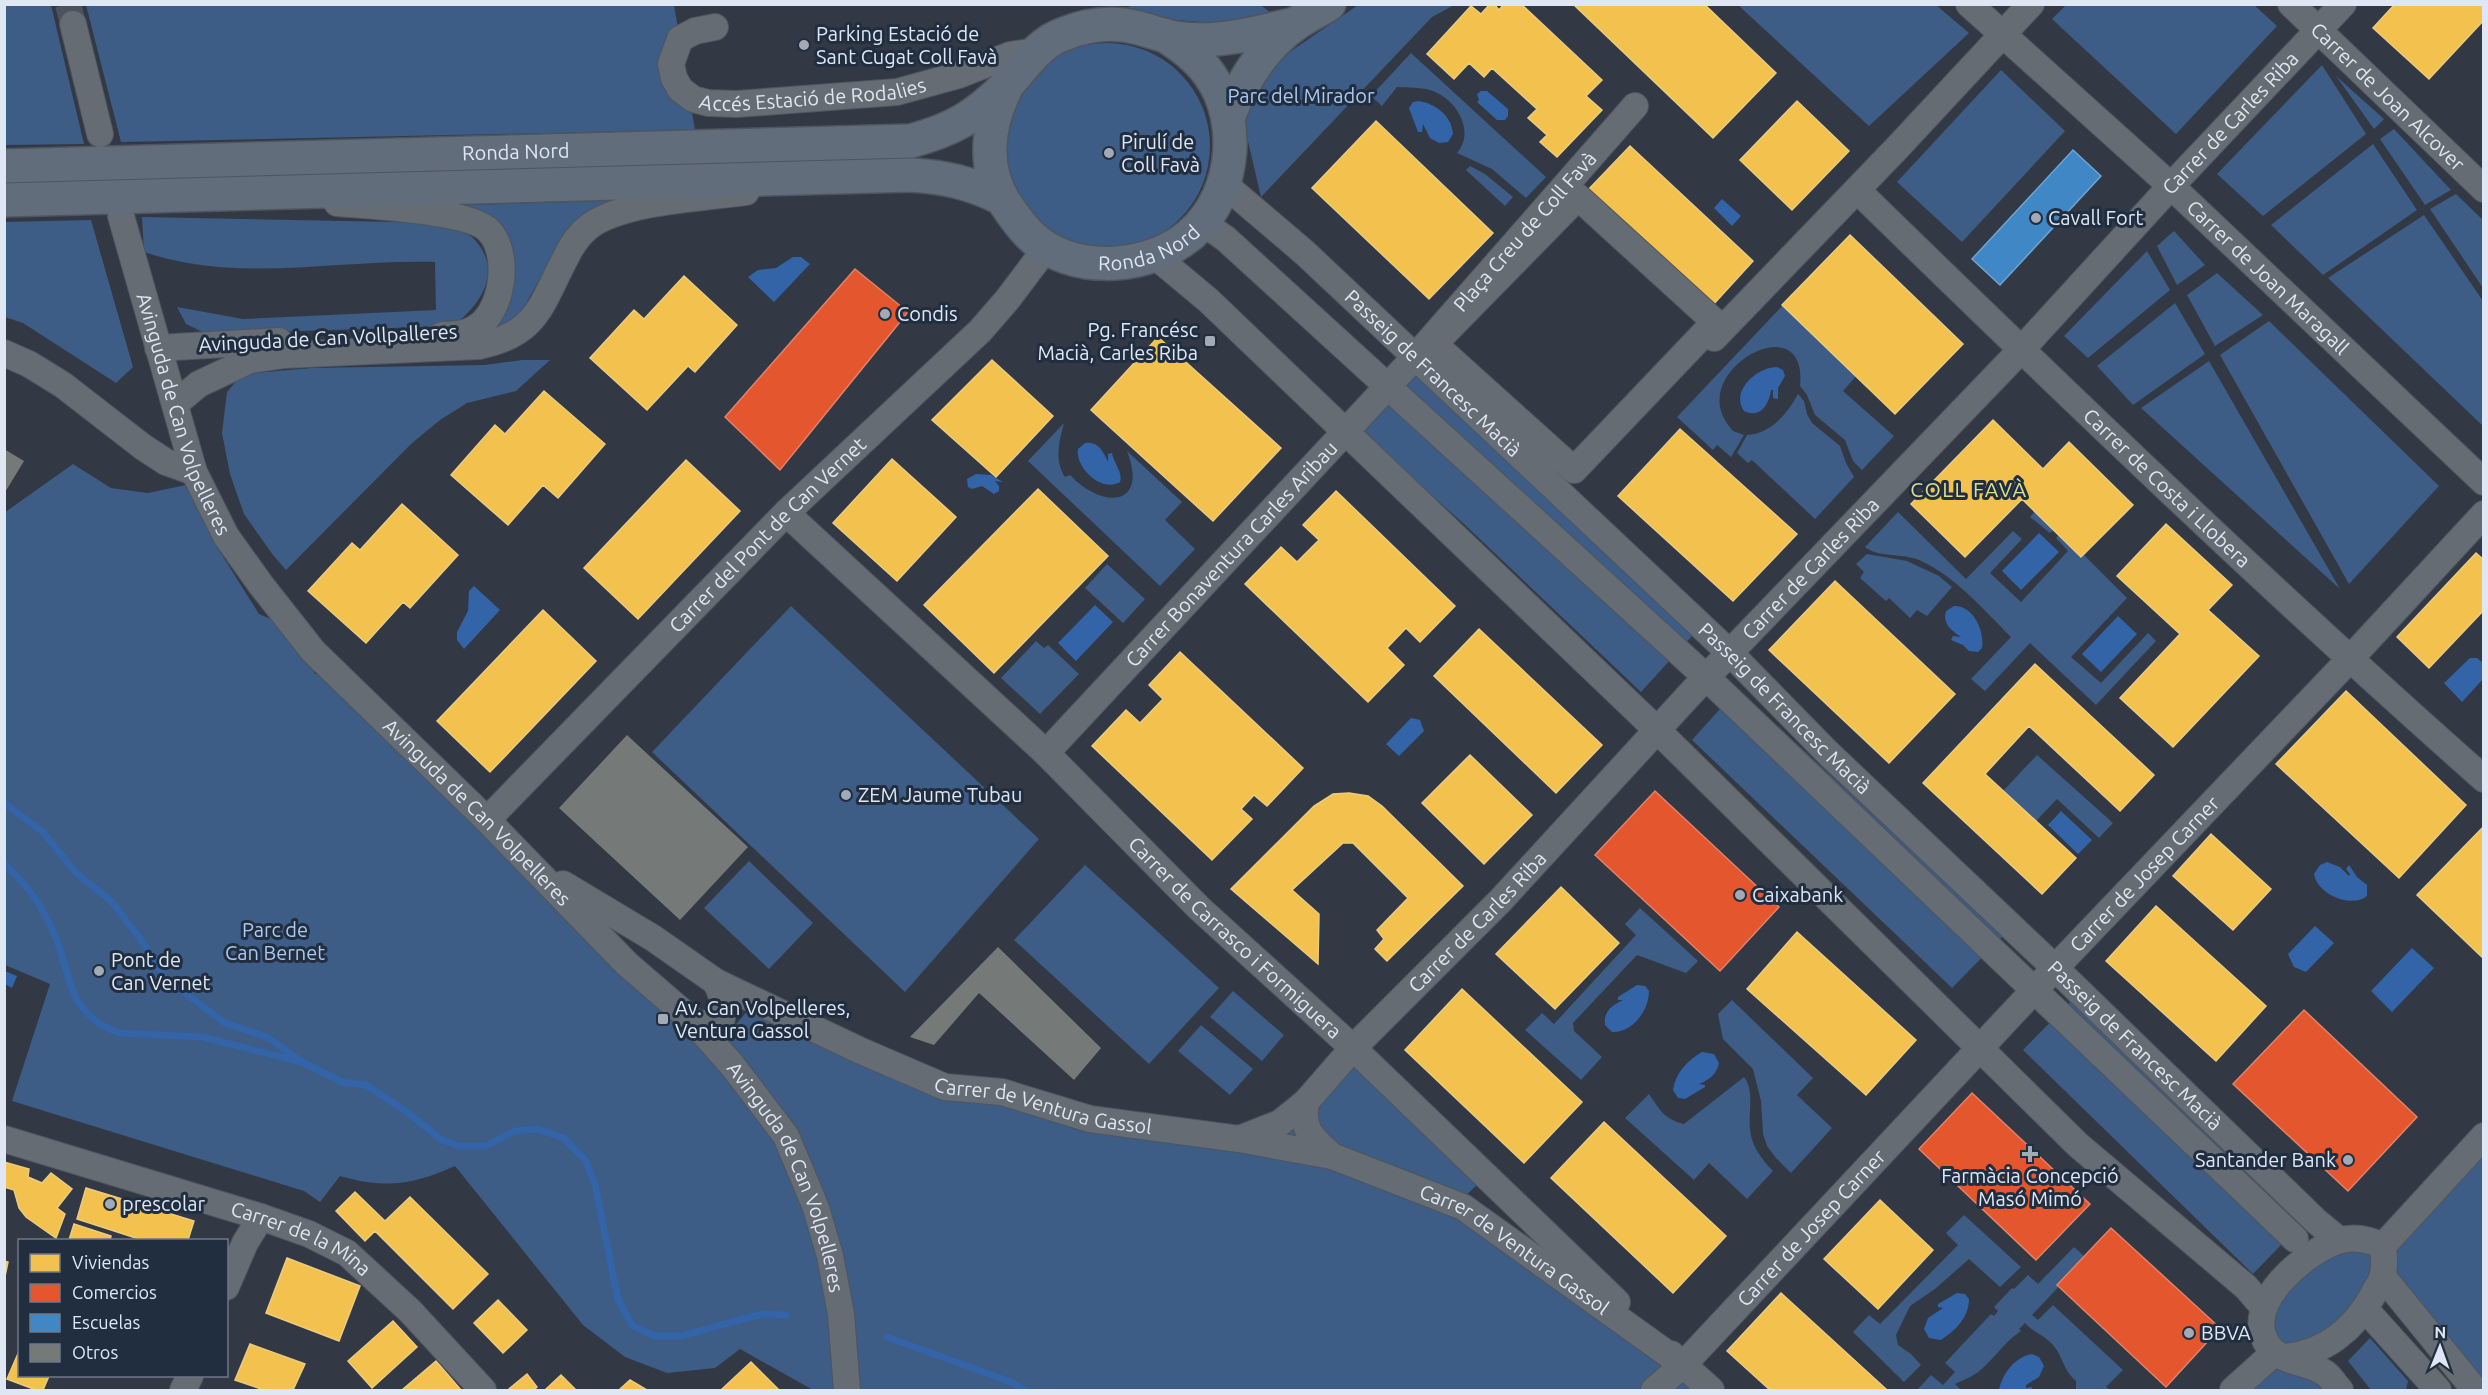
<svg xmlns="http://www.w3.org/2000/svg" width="2488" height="1395" font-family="Ubuntu,sans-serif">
<rect width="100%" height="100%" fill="#323944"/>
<path fill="#3d5c86" d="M1136,4H1259L1274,15L1245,22H1202L1161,19L1126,8Z
M2253,4L2277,26L2176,134L2052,19L2066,5Z
M4,5H51L84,144L5,145Z
M86,5H674L695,130L121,142Z
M1358,5H1454L1432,17L1261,197L1244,124L1250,92L1281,58Z
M1738,5H1936L1969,33L1869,126Z
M1004 146a103 103 0 1 1 206 0a103 103 0 1 1-206 0Z
M1411,53L1546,177L1526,198L1492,169L1457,153C1476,131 1456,98 1430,90C1420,87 1408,88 1397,87L1382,106L1371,96Z
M2322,65L2366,134L2263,216L2217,174Z
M2001,70L2065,131L1962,242L1897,182Z
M2336,76L2384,119L2374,129Z
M2394,129L2451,190L2425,205L2380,139Z
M2373,144L2417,210L2323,275L2271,225Z
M1470,166L1485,174L1513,197L1505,206L1466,170Z
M2456,194L2483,220V288L2430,209Z
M629,200L584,219L563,236L520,315L505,327L484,331L508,308L513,248L503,230L436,206Z
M2424,215L2483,301V426L2328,278Z
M142,217L447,223C456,228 468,232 475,240C503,271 481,305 453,326L207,334L186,324L177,307L243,319L436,310L435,262C338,259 238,284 144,252Z
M91,220L133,367L116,383L23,323L5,317V222Z
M2174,231L2205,265L2177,285L2157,246Z
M2147,251L2170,290L2088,358L2064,336Z
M2217,273L2263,315L2215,346L2187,295Z
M2175,303L2205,354L2133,405L2097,366Z
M1783,305L1857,375L1843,391L1894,436L1862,470L1853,461L1845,440L1815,415L1807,395L1800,386C1808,310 1706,360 1721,411C1723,418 1728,425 1733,431L1744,435L1731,457L1717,445L1713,450L1677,417Z
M2269,321L2439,486L2349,584L2220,355Z
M522,360H550L516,391L467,403L440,420L411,444L286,570L273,555L244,514L230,474L222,433L227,392L242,374L312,368L485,365Z
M2209,361L2340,589L2141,408Z
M1415,373L1692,636L1641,692L1464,524L1362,434Z
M1798,394L1804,401L1807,414L1812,423L1840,446L1846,463L1854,477L1815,519L1752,460L1748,463L1737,453L1747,435C1771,434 1787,414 1798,394Z
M1064,423C1059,442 1054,460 1065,477L1070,475C1102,509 1149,508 1127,451L1182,502L1165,520L1195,549L1160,586L1028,461Z
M73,464L111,488L148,493L186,485L211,509L217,547L259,614L294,629L315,674L335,672L717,1046L757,1000L945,1086L1213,1136L1279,1123L1353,1048L1477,1172L1476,1186L1463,1198L1711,1390H813L740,1349L715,1368L667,1373L625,1357L583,1325L455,1166C413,1185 385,1189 340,1176L320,1202L304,1191L12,1101L50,984L5,965L4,513Z
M2037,509L2056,527L2050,533L2030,517Z
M1898,512L1966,579L2013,531L2022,539L1990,573L2021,602L2068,551L2056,538L2061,532L2127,598L2071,657L2101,683L2148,633L2156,641L2096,705L2030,643L1985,691L1971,679L2011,637C1983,609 1955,576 1919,560C1902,553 1879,558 1865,547Z
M1867,554L1907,561L1939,576L1952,587L1927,616L1917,610L1910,618L1889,598L1886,601L1860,578L1864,572L1856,564Z
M1107,564L1145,599L1123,623L1085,588Z
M791,606L1039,839L905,992L652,752Z
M1036,641L1044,648L1048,645L1079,674L1040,714L1001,678Z
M1738,689L2003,936L1952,988L1692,740Z
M2037,755L2113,823L2099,838L2057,799L2036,821L2003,791Z
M749,861L813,923L769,969L704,908Z
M1085,865L1219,988L1149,1064L1014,940Z
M1640,908L1698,961L1686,973L1637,955L1573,1023L1574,1031L1602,1057L1581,1080L1525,1030L1542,1013L1554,1024L1636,935L1625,924Z
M1233,991L1284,1035L1262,1061L1210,1017Z
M2075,997L2305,1220L2253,1274L2023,1050Z
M1732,1000L1813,1078L1797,1095L1832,1128L1791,1173L1776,1158L1767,1146L1763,1134L1761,1101L1753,1069L1723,1039L1718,1014Z
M1201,1025L1253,1069L1230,1095L1178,1051Z
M1744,1077C1755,1091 1748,1113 1750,1129C1751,1145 1762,1160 1773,1171L1747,1199L1709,1163L1694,1180L1625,1118L1649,1094C1660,1110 1664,1119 1684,1124Z
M2483,1141V1390L2383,1277L2314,1351L2340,1390H2233L2265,1341L2291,1270L2373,1241Z
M1964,1215L2021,1267L2000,1287L1969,1259L1935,1289L1910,1306L1896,1335L1898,1345L1911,1354L1921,1365L1904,1382L1853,1332L1869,1315L1880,1324L1958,1245L1946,1233Z
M2074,1247L2086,1258L2032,1315L2038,1320L2053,1305L2123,1370L2106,1387L2110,1390H2076V1381C2061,1367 2064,1357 2052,1344C2044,1335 2033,1332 2025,1323L2019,1329L2021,1331C2002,1343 1991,1365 1972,1376C1967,1379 1960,1381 1955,1384L1961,1390H1917L1931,1375L1943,1385L1955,1372L1945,1363L1991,1314L1994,1316L1998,1311L1994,1307L2012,1288L2014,1289L2028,1275L2038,1284Z
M2370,1338L2408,1381L2406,1390H2371L2348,1361Z"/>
<path fill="#3264a7" d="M1481,91H1487L1508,109V116L1505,120H1497L1477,102L1479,100L1477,94Z
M1419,101C1436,104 1452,116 1453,134L1448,142L1439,143L1430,138L1423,124L1422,132H1418L1409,108L1413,102Z
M1722,199L1741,216L1732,226L1714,208Z
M793,257H801L810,264L774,302L748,277L758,270L776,268Z
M1777,367L1783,370L1785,376L1778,388V399L1773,398V390H1771C1769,404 1761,419 1744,411C1730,391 1757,367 1777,367Z
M1085,443C1098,441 1103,451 1108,462V454L1112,453C1114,464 1123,472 1120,482C1102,493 1075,468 1078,449Z
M976,474L991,475L1003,482L995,481L999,486V491L994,494L982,486L972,489L968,487L967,479Z
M2039,533L2059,552L2021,590L2002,571Z
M474,586L500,610L464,649L457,640V632L468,611L469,591Z
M1095,605L1113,622L1076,661L1058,643Z
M1954,606C1973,605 1985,631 1982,648L1978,652L1969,651L1963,645L1951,640L1953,636L1961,637C1953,631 1942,625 1946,611Z
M2118,616L2137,634L2101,672L2082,654Z
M2470,658H2477L2483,663V679L2462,702L2444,683Z
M1411,718L1420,720L1424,731L1399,756L1386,744Z
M2061,811L2092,840L2078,854L2048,825Z
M2327,862L2340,867L2349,876L2350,874L2346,869L2349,865L2357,877L2367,885V896C2351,909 2317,894 2314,874L2320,865Z
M2315,926L2334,943L2306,972L2294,967L2288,954Z
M2412,948L2434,968L2392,1012L2371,991Z
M5,971L17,976L12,988L5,984Z
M1637,985L1645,986L1649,991C1649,1011 1632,1033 1612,1032L1605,1025C1603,1011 1613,1005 1623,1000H1618V997Z
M1702,1052L1714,1054L1719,1063C1717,1074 1709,1080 1699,1084L1705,1085V1087L1685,1099L1678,1098L1673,1090C1676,1072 1687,1061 1702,1052Z
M1957,1293L1965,1294L1969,1299C1969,1317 1956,1330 1941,1340L1929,1338L1924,1329L1928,1318L1943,1308L1938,1307V1304Z
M2032,1354L2039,1357L2044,1366L2039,1377L2026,1385V1388L2032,1387V1390H1999C2002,1375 2014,1357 2032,1354Z"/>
<path fill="#f2c14e" stroke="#eccc80" stroke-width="1.5" d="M1490,4H1494L1499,10L1504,4H1521L1602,80L1586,96L1602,110L1557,157L1540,142L1547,135L1528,118L1537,109L1492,68L1484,77L1469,63L1454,79L1427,54L1471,6L1481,14Z
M1573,4H1704L1776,73L1713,138Z
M2395,4H2484V20L2429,79L2373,28Z
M1797,101L1849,151L1792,210L1740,160Z
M1376,121L1493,233L1429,299L1312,188Z
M1630,146L1753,261L1712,306L1588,190Z
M1850,235L1963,344L1895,414L1782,305Z
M684,276L737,325L695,372L688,366L647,410L590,358L634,310L644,319Z
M1158,337L1281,448L1213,521L1091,410Z
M992,360L1053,416L996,477L932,420Z
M544,391L605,444L558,498L543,485L508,525L451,475L495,425L505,434Z
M1993,420L2043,469L2069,442L2133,505L2081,557L2022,499L1965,557L1911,504Z
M1680,429L1797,534L1733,601L1618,496Z
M892,459L956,517L897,581L833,523Z
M686,460L740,511L638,619L584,568Z
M1038,489L1108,556L994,673L924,605Z
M1336,491L1455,606L1420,642L1406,628L1387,648L1404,665L1368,702L1245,584L1281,547L1297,562L1319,540L1303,525Z
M402,504L458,555L410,608L403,602L366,643L308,591L352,543L360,550Z
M2166,524L2232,585L2208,610L2259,656L2173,747L2120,698L2180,634L2117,576Z
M2476,553L2484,560V610L2429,668L2397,637Z
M1835,581L1955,694L1889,763L1769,650Z
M543,610L596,661L490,772L437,721Z
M1479,629L1602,745L1556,793L1434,676Z
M1180,652L1303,768L1267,806L1254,795L1241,809L1252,819L1212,860L1092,746L1126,710L1140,723L1163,699L1149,685Z
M2035,664L2154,775L2120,811L2029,726L1985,774L2076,858L2042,894L1923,783Z
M2346,691L2466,805L2399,878L2276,764Z
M1470,755L1532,815L1484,864L1422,803Z
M1349,793L1368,796L1382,806L1463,886L1387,961L1375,949L1384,939L1377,930L1408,898L1353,843H1343L1292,890L1319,914L1318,964L1231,889L1314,806L1333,794Z
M2484,826V959L2417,895Z
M2211,834L2271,889L2233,930L2173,876Z
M1561,887L1619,943L1555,1009L1496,954Z
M2156,906L2266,1006L2216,1061L2106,961Z
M1797,932L1916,1040L1866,1095L1747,989Z
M1462,989L1582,1102L1524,1163L1405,1050Z
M1604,1122L1726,1236L1673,1293L1551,1178Z
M4,1162L29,1169L28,1177L42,1183L51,1173L72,1189L57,1208L65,1214L56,1238L26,1217L19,1208L14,1190L4,1187Z
M86,1188L194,1221L188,1240H142L77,1219Z
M355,1192L385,1221L410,1197L488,1274L453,1309L375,1231L365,1241L336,1211Z
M1880,1200L1933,1250L1878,1309L1824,1259Z
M74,1224L111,1236L110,1240H69Z
M287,1258L360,1286L339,1341L266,1313Z
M4,1261L8,1262L4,1281Z
M1781,1293L1887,1390H1770L1727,1351Z
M498,1300L527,1330L503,1353L474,1323Z
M393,1321L417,1347L372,1388L348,1361Z
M250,1344L305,1364L293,1390H264L235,1380Z
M20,1349V1376H49L43,1390H36L7,1379Z
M436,1361L461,1390H402Z
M751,1362L779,1390H721Z
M527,1374L537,1387L533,1390H510L509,1389Z
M561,1375L576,1390H545Z
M630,1380L647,1390H619Z"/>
<path fill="#e4572e" stroke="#e28269" stroke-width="1.5" d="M855,269L908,312L780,470L725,417Z
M1655,791L1779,907L1720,971L1595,855Z
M2304,1010L2417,1117L2348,1191L2233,1084Z
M1972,1093L2090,1204L2036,1260L1919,1149Z
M2111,1228L2220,1328L2166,1387L2057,1285Z"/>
<path fill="#3f88c5" stroke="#6fa4d3" stroke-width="1.5" d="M2073,150L2101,176L2000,285L1972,259Z"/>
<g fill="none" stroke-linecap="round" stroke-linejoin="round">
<path stroke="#3264a7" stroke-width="7" d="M4,803L43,832L75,872L112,902L144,944L165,978L225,1023L267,1037L304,1063L342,1082L366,1085L404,1110L442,1140L460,1146H486L514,1131L537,1129L564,1138L585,1160L595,1184L618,1300L633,1326L655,1336H681L762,1314L786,1315
M4,863C22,880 38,900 49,922C73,967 61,1012 119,1033L203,1037L301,1062
M887,1337L1011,1382L1024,1390"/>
</g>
<path fill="#757978" d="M4,449L24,461L4,494Z
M627,735L748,847L680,920L559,808Z
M998,947L1101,1048L1074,1080L979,993L934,1045L910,1037Z"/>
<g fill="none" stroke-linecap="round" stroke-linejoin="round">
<path stroke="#4c535e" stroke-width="26" stroke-dasharray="26 13" stroke-linecap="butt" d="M68,4L73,24"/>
<defs>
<g id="minor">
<path id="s1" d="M1969,4L2171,186L2484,482"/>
<path id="s2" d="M2291,4L2484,189"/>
<path d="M73,24L100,134"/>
<path id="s3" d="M715,27L695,31L680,39L671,64L674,78L680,89L693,99L708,103L737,104L897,92L959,75L1010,55L1036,51"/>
<path id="s4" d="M1224,184L1305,253L1731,654L1828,753L2055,968L2316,1221L2339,1240"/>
<path id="s5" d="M1857,190C2062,390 2269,589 2484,779"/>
<path d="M1578,197L1715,322L1574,470L1434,344Z"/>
<path d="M337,203C367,206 470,210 489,231C510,253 503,306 481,324C469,334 456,335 442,335"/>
<path id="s6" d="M121,216L194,472L226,536L261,585L313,651L487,820L627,964L692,1020L732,1065L786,1136L816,1208L830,1256L841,1314L847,1390"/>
<path d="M1202,222L1226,239L1706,677L2295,1239"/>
<path d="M1154,255L1208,300L1657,730L2078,1145L2246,1287L2264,1308"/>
<path d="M1714,338L1897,148L2031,4"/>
<path d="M158,348L279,341"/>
<path d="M4,353L29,364L63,385L143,447L166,462L194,472"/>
<path d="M175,404L199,384L250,360L285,355L479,346C538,334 541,304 566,257C572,244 579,234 591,225C627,201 703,198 746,192"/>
<path id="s7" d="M786,513L1046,753L1199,908L1353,1048L1617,1302"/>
<path id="s8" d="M1046,753L1416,356L1635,106"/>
<path id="s9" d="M487,820L786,513L980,331L1007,300L1047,247"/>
<path id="s10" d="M563,884L653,938L716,982L859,1050L945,1087L1002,1092L1090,1119L1239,1139L1332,1156L1463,1207L1683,1365"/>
<path d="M698,1026L722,1018L724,1001L716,982"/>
<path d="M1306,1102C1301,1130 1312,1138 1332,1156"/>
<path id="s11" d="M4,1139L261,1217L309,1234L347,1253L410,1311L483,1390"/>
<path id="s12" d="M1239,1139L1280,1123L1306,1102L1353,1048L1500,901L1692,692L2021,350L2171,186L2343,4"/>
<path d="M2383,1246L2484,1136"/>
<path d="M2383,1277L2475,1390"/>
<path d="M226,1287L245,1243L261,1217"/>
<path d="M2365,1309L2438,1390"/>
<path d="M1671,1354L1711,1390"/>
<path d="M2285,1357C2325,1353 2354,1329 2373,1295C2376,1288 2382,1281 2383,1274C2385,1264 2384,1255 2383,1246"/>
<path d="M183,1390L190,1376"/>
<path id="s13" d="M1654,1390L1683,1365L2055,968L2349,660L2484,514"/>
<path d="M2233,1390L2274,1353"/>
<path d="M2340,1390C2335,1385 2331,1377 2325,1373C2306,1360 2278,1364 2266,1342C2244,1302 2305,1252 2338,1241C2353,1236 2369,1239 2383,1246"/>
</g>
<g id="major">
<path id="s14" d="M1006,88C986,128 982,172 1009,209C1016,219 1023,229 1032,237C1071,273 1140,270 1182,241C1234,206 1245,123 1209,74C1197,57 1181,46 1164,35"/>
<path d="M1229,115C1243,80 1265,45 1297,23C1307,16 1318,11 1329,4"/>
<path id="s15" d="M4,166L911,141C954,129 975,117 1007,85C1025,66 1038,43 1064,34C1088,24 1113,21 1139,28C1154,32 1168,38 1183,39C1220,43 1260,32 1295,24"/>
<path d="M4,200L911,175C945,177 971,183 1001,198"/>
</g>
</defs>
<use href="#minor" stroke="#4e555e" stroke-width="28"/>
<use href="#major" stroke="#4e555e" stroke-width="36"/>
<use href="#minor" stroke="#666c74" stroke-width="26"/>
<use href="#major" stroke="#626d7b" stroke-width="33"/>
</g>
<g fill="#a2aab6" stroke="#212e40" stroke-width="2">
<circle cx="804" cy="45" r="6"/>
<circle cx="1109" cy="153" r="6"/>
<circle cx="2036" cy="218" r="6"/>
<circle cx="885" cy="314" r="6"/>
<rect x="1204" y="335" width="12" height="12" rx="3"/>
<circle cx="846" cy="795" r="6"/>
<circle cx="1740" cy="895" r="6"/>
<circle cx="99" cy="971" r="6"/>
<rect x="657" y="1013" width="12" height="12" rx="3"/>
<path d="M2027 1145h6v6h6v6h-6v6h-6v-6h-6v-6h6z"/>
<circle cx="2348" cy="1160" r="6"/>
<circle cx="110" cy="1204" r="6"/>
<circle cx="2189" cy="1333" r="6"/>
</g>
<g text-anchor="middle" stroke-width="6" stroke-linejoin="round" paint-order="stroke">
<g font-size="20" fill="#dee7f3" stroke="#212e40" text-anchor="start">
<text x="816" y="41">Parking Estació de<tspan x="816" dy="23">Sant Cugat Coll Favà</tspan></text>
<text x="1121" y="149">Pirulí de<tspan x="1121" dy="23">Coll Favà</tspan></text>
<text x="2048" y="225">Cavall Fort</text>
<text x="897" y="321">Condis</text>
<text x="1198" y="337" text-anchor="end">Pg. Francésc<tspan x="1198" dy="23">Macià, Carles Riba</tspan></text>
<text x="858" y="802">ZEM Jaume Tubau</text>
<text x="1752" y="902">Caixabank</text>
<text x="111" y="967">Pont de<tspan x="111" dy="23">Can Vernet</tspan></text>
<text x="675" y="1015">Av. Can Volpelleres,<tspan x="675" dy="23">Ventura Gassol</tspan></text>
<text x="2336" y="1167" text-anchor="end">Santander Bank</text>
<text x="2030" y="1183" text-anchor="middle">Farmàcia Concepció<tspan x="2030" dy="23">Masó Mimó</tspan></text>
<text x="122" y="1211">prescolar</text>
<text x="2201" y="1340">BBVA</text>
</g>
<g font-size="20" fill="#dee7f3" stroke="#212e40">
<text dy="7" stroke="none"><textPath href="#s3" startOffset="228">Accés Estació de Rodalies</textPath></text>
<text dy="7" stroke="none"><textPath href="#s2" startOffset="134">Carrer de Joan Alcover</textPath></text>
<text dy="7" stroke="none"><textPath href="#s12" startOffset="1424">Carrer de Carles Riba</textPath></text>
<text dy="7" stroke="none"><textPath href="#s15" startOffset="512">Ronda Nord</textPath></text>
<text dy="7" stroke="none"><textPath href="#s8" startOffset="708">Plaça Creu de Coll Favà</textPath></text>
<text dy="7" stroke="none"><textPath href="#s14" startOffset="290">Ronda Nord</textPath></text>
<text dy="7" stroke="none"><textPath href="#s1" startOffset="405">Carrer de Joan Maragall</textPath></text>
<text transform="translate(328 338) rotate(-3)" y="7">Avinguda de Can Vollpalleres</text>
<text dy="7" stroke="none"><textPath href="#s4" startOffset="282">Passeig de Francesc Macià</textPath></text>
<text dy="7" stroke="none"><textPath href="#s6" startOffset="208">Avinguda de Can Volpelleres</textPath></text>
<text dy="7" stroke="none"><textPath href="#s5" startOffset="430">Carrer de Costa i Llobera</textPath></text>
<text dy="7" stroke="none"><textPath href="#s9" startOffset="400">Carrer del Pont de Can Vernet</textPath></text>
<text dy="7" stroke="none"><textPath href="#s8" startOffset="272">Carrer Bonaventura Carles Aribau</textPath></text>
<text dy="7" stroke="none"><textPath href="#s12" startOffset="812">Carrer de Carles Riba</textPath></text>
<text dy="7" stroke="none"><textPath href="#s4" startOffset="768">Passeig de Francesc Macià</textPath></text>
<text dy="7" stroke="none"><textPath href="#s6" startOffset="712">Avinguda de Can Volpelleres</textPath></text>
<text dy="7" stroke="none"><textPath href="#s13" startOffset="712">Carrer de Josep Carner</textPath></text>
<text dy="7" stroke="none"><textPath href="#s12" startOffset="326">Carrer de Carles Riba</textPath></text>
<text dy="7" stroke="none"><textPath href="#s7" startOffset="618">Carrer de Carrasco i Formiguera</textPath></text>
<text dy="7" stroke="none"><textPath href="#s4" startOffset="1254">Passeig de Francesc Macià</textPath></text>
<text dy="7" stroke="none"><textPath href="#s10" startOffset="534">Carrer de Ventura Gassol</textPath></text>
<text dy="7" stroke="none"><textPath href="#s6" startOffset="1198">Avinguda de Can Volpelleres</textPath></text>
<text dy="7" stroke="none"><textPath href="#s13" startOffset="226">Carrer de Josep Carner</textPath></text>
<text dy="7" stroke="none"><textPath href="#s11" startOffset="314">Carrer de la Mina</textPath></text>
<text dy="7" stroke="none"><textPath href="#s10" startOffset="1034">Carrer de Ventura Gassol</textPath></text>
</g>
<g font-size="20" fill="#abc8ef" stroke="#212e40">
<text x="1301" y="103">Parc del Mirador</text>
<text x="275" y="937">Parc de<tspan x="275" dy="23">Can Bernet</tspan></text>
</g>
<g font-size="21" letter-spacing="1.5" fill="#dbde8f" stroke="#212e40">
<text x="1969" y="497">COLL FAVÀ</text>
</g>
</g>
<rect width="2488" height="1395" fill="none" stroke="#dee7f3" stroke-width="12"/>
<rect x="18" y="1239" width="210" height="138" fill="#212e40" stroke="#6d7888" stroke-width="1.5"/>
<rect x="30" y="1254" width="30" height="18" fill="#f2c14e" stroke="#6d7888" stroke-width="1.5"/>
<text x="72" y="1269" font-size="18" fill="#dee7f3">Viviendas</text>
<rect x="30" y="1284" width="30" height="18" fill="#e4572e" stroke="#6d7888" stroke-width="1.5"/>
<text x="72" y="1299" font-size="18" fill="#dee7f3">Comercios</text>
<rect x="30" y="1314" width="30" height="18" fill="#3f88c5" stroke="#6d7888" stroke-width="1.5"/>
<text x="72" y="1329" font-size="18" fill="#dee7f3">Escuelas</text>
<rect x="30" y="1344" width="30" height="18" fill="#757978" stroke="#6d7888" stroke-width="1.5"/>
<text x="72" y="1359" font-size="18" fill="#dee7f3">Otros</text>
<g transform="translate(2440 1347) rotate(1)" stroke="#212e40" stroke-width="4.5" paint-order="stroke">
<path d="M0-4.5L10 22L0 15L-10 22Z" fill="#dee7f3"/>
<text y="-9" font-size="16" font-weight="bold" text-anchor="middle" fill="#dee7f3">N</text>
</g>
</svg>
